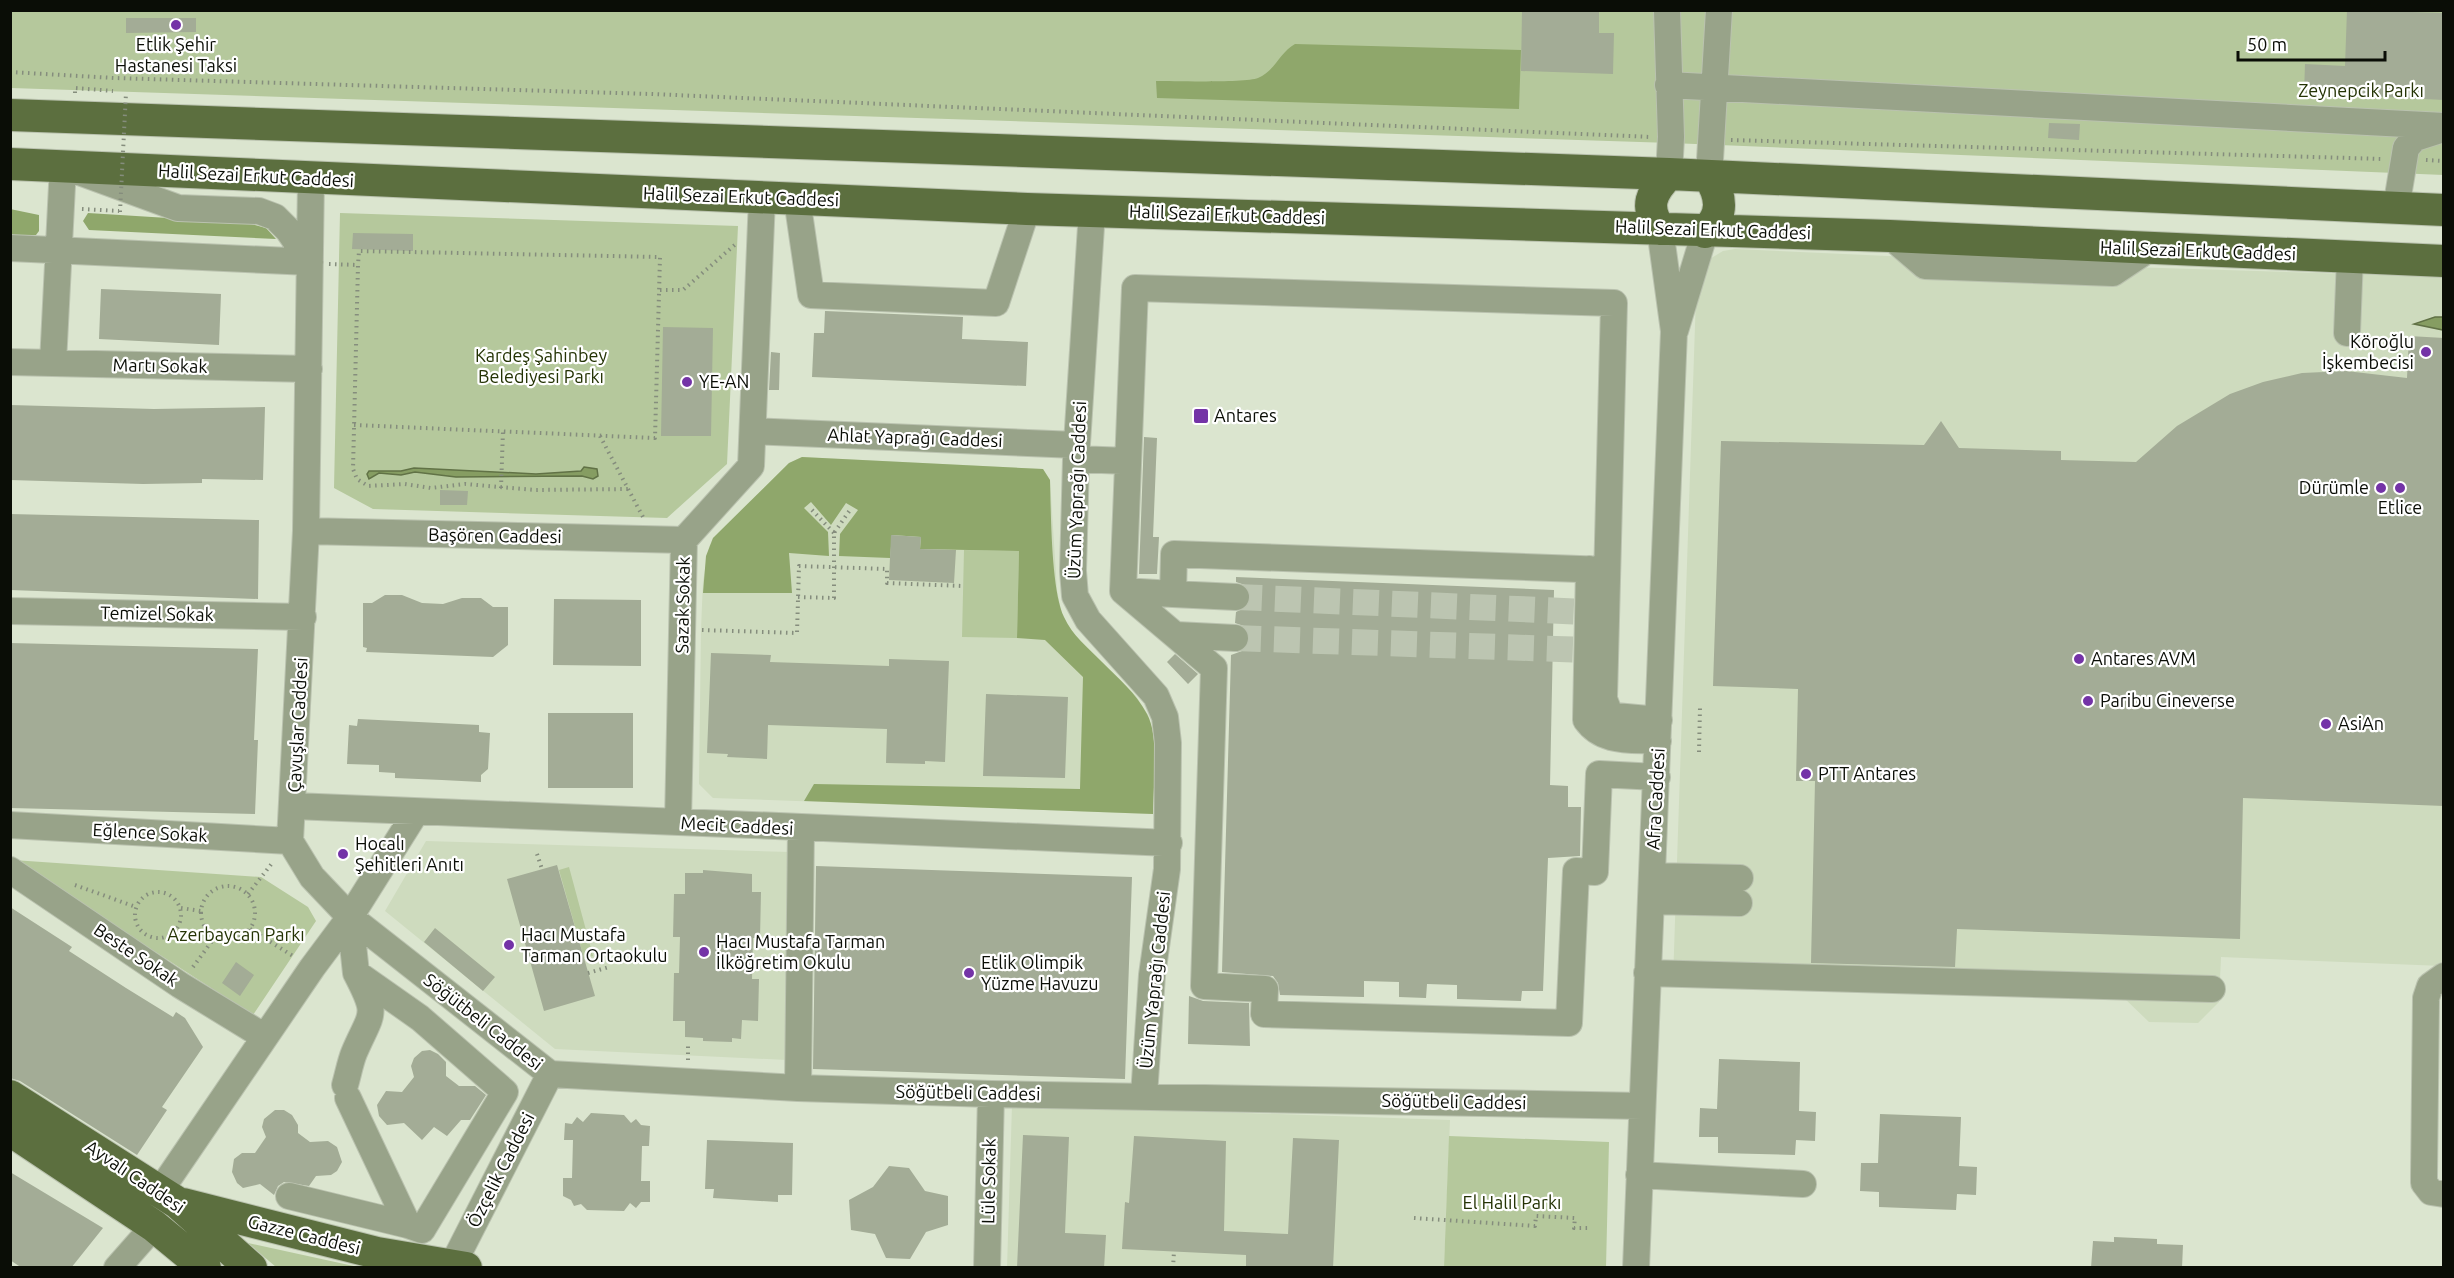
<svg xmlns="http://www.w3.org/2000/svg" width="2454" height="1278" font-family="Ubuntu,sans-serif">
<rect width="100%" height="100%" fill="#dbe5cf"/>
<path fill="#cedbbe" d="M1735,249L2129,267L2443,277V966L2221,957L2219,1002L2198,1023L2149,1022L2123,997L1673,981L1696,296L1708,260L1723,251Z
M802,457L1043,469L1050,480L1057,590L1062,615L1074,634L1136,696L1148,715L1152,729L1154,753L1153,814L713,798L699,784L701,630L703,581L709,547L713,538L789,463Z
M426,841L790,852L787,1060L555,1049L385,911Z
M1012,1105L1450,1120L1444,1267L1007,1268Z"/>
<path fill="#b5c89c" d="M11,10H2443L2444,175L1671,143L11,88Z
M340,213L738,226L727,464L667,518L373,509L334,488Z
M964,550L1019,551L1017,638L962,637Z
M13,860L261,877L308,907L316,921L253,1015Z
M569,867L593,956L584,958L559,870Z
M1449,1136L1609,1142L1606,1267H1444Z
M248,1243L358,1267H276Z"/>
<path fill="#8fa76b" d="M1295,44L1521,50L1519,109L1157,98L1156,81C1174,81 1246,83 1258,78C1275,71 1280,52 1295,44Z
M10,209L39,215V231L36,235L11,236Z
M88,213L248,223L266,228L276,239L89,230L83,221Z
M802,457L1043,469L1050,480C1051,513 1051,590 1064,617C1072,635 1088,648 1102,662C1118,678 1136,693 1147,714C1160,738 1153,786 1153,814L804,801L814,784L1080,789L1083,677L1045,640L1017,638L1019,551L920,549L921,537L892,535L890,558L839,556L840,534L858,510L846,503L831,525L811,502L804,508L828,532L829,556L789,553L792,593H703L706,556L713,538L789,463Z"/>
<path fill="#869d62" stroke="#617246" stroke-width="1.5" d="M2435,317H2443V330L2414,324Z
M584,467L597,469L598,476L593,479L582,476L456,477L415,472L401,475L379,473L369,479L367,474L369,471H401L414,468L536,474L581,471Z"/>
<path fill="#a3ac96" d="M1522,10H1599V33H1614L1613,74L1521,71Z
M2347,10L2444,13V100L2304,93L2305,64L2345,66Z
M126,18H196V32L126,33Z
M2049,123L2080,124L2079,140L2048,138Z
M353,233L413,234V251L352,249Z
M101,289L221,294L219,345L99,339Z
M825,311L963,317L962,339L1028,342L1026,386L812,377L814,333H824Z
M663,327L713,328L711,436H661Z
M2409,336L2444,338V806L2243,798L2240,939L1957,929L1955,967L1811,963L1815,781H1796L1798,689L1713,686L1721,441L1924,445L1941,421L1959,448L2061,451V460L2136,462L2177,426L2230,394L2263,382L2302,373L2346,371L2407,378Z
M771,352L780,353L779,390H769Z
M10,405L154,409L265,407L263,480L202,479V483L143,484L10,480Z
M1144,437L1157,438L1153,537H1159L1157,574H1139Z
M440,490L468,491L467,505H440Z
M10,514L259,520L258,599L10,590Z
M891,535L921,537L920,549L956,550L954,583L889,580Z
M1236,577L1554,590L1550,785L1568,786V807H1581L1580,856L1548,858L1543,991H1522L1521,1001L1457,999V985L1427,984L1426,998L1399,997V982L1364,981V997L1280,995L1278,983L1273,976L1222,972L1231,655L1242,651L1250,638L1244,626L1235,623L1236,612L1248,606L1251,597L1245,585L1236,582Z
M385,595H402L422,603L443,604L462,598H481L493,607H508V645L493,657L366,652L367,648L363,647V603H372Z
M554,599L641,600V666L553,665Z
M10,643L258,649L254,740H258L255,814L10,808Z
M711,653L771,655L770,662L889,666V659L949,661L945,762L925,761V764L886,763L887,729L768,725L767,759L727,757L728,754L707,753Z
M1175,654L1198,674L1188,684L1167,662Z
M986,694L1068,697L1065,778L983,776Z
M548,713H633V788H548Z
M358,719L479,725V732L490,733L488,769L481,775V782L442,780L395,778V773L379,772V765L347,764L349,725L357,726Z
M557,865L595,996L544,1011L507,879Z
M816,866L1132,877L1125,1079L813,1069Z
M703,870L752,874V892H761L760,938H753L752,979H759L758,1021L742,1020L741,1039L732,1038V1042L703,1041V1038L685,1037V1021H673L674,973H679L680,937H673L674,894H685V873H703Z
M10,907L72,947L69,951L126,988L173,1017L176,1012L185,1018L203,1047L162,1107L167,1110L137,1155L20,1081L10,1078Z
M435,928L495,977L483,991L424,942Z
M236,962L254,975L240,996L222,983Z
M1189,996L1203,1001L1249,1003L1250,1046L1188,1044Z
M430,1050L438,1054L446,1062V1076L459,1086H475L486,1095L470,1120H461L447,1136L434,1127L422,1140L404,1123L387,1125L379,1116L377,1105L386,1091L402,1092L414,1077L411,1066L414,1058L422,1051Z
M1719,1059L1800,1062L1799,1111L1816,1112L1815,1141L1796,1140L1795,1155L1718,1153V1137H1699L1700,1108L1717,1109Z
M275,1110H284L292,1115L298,1125V1133L310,1142L328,1141L337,1147L342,1162L337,1171L331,1175L316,1176L309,1186L284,1182L278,1186L274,1195L260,1184L243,1188L237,1183L232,1172L234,1159L242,1153H255L266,1137L262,1127L264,1119Z
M591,1113L624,1115L631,1123L636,1119L641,1125L650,1126L649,1146H642L641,1181H650V1202H641L636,1208L630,1203L624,1211L587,1210L581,1204L574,1206L571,1200L563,1196V1178H572L573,1140H564L565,1123L572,1124L577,1117L583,1122Z
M1880,1114L1961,1117L1959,1166L1977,1167L1976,1195L1957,1194L1956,1210L1879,1207V1192L1860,1191L1861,1163H1878Z
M1023,1135L1069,1137L1065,1233L1106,1235L1104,1268H1017Z
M1134,1136L1226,1141L1224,1231L1288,1234L1293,1138L1339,1140L1333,1268H1246V1255L1122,1249L1125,1202L1129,1203Z
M707,1140L793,1143L792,1195H778V1202L713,1198L714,1189H705Z
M889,1166L909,1168L925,1191L948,1196V1225L926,1232L910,1259L886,1258L875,1234L851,1230L849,1200L873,1187Z
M10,1172L103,1228L71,1268H22L10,1260Z
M2114,1237L2157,1239V1244L2183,1245L2182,1268H2091L2093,1241L2114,1242Z"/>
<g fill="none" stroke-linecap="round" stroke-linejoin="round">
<path stroke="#bcc5b1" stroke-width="26" stroke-dasharray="26 13" stroke-linecap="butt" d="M1236,597L1588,612
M1235,638L1587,650"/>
<defs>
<path id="minor" d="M1667,10L1671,137L1669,174
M1668,85L2444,126
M1709,176L1719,10
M797,199L811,295L996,303L1027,209
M2396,208L2406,148L2415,138L2443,129
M1092,211L1076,459L1073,571L1075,596L1088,620L1156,696L1165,717L1168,743L1167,869L1152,975L1144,1096
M1890,236L1925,266L2113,273L2149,249
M10,248L310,262
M1675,331L1705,232
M2347,333L2350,257
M10,362L309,369
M53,363L63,166L178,208L259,211L275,217L288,230L310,262
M753,431L1076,445
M1076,459L1128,461
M306,531L684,540
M1589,569L1586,720C1603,744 1632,739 1658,741
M1123,591L1173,594L1174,554L1607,570
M1173,594L1236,597
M10,611L303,617
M1176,635L1235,638
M1657,777L1599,774L1595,872L1576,871L1569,1023L1264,1014L1265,989L1204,986L1214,668L1123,591L1135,288L1614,303L1604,699L1609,712L1615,716L1659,720
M294,806L801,827L798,1088
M678,822L684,540L751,466L762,198
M10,825L290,841
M801,827L1169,843
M10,870L180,985L265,1037
M1652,876L1740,878
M1651,901L1739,903
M350,917L550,1074L798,1088L991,1094L1642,1106
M350,917L416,812
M350,917L356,973
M1647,973L2212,989
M2444,976L2430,986L2426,998L2424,1177V1183L2431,1192L2444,1194
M345,1085C348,1075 350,1063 354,1053C372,1011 379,1017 356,973L420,1018L505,1092L422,1230L408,1225L348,1098
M1639,1175L1803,1184
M160,1191L312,968L350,917L312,877L290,841L306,531L311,179
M289,1196L408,1225
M452,1266L550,1074
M117,1268L154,1226
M987,1268L991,1094
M1636,1268L1674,331L1660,229"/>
<path id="major" d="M10,115L1669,174L2444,210
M10,164L1027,209L1890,236L2444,261
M1660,229C1644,207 1651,192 1669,174
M1705,232C1724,215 1722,197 1709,176
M10,1096L178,1203L251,1268
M10,1130L154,1226L205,1268
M183,1204L377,1253L466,1268"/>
</defs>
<use href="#minor" stroke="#bac2af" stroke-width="28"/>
<use href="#major" stroke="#bac2af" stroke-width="34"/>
<path stroke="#858d7d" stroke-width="4" stroke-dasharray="1.5 4.5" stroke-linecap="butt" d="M10,72L114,78L651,94L1651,137
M75,93V88L113,91
M1731,140L2383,159
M2426,160L2444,161
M82,209L119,211
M329,264L358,265L353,469L357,479L368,486L405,484L431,488L465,484L535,490L629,489
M660,290H683L738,242
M354,425L655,438L660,257L359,251L358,265
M600,436L643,517
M501,488L503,431
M812,510L834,533
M798,597L834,598V533L850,510
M702,630L797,633L799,566L887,569V583L963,586
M1699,752L1700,708
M537,854L542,869
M75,885L136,907
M201 913a27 27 0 1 1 54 0a27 27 0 1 1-54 0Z
M135 915a23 23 0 1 1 46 0a23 23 0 1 1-46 0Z
M248,894L273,862
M181,908L201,911
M250,929L293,956
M193,967L215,937
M588,973L609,967
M688,1060V1045
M1414,1218L1535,1226L1536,1216L1575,1218L1574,1228H1591
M1173,1268L1174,1251"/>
<use href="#minor" stroke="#98a389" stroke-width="26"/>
<use href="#major" stroke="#5c6f3f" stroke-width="32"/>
<path stroke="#858d7d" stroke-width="4" stroke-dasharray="1.5 4.5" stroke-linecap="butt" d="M120,212L126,93"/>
</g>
<g fill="#7433a7" stroke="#fff" stroke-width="2">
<circle cx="176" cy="25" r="6"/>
<circle cx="2426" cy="352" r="6"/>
<circle cx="687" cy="382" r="6"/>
<rect x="1193" y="408" width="16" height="16" rx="3"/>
<circle cx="2381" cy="488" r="6"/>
<circle cx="2400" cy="488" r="6"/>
<circle cx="2079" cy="659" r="6"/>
<circle cx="2088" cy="701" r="6"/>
<circle cx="2326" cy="724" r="6"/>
<circle cx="1806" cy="774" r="6"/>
<circle cx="343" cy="854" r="6"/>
<circle cx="509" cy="945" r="6"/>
<circle cx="704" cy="952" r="6"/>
<circle cx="969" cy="973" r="6"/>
</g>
<g text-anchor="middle" stroke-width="4.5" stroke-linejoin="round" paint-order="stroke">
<g font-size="18" fill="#0a0d06" stroke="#fff" text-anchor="start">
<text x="176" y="51" text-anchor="middle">Etlik Şehir<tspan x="176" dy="21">Hastanesi Taksi</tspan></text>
<text x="2414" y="348" text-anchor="end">Köroğlu<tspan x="2414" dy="21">İşkembecisi</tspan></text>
<text x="699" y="388">YE-AN</text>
<text x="1214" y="422">Antares</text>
<text x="2369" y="494" text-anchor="end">Dürümle</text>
<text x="2400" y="514" text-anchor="middle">Etlice</text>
<text x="2091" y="665">Antares AVM</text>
<text x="2100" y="707">Paribu Cineverse</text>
<text x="2338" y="730">AsiAn</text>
<text x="1818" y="780">PTT Antares</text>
<text x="355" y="850">Hocalı<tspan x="355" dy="21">Şehitleri Anıtı</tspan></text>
<text x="521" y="941">Hacı Mustafa<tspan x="521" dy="21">Tarman Ortaokulu</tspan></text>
<text x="716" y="948">Hacı Mustafa Tarman<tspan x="716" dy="21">İlköğretim Okulu</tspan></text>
<text x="981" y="969">Etlik Olimpik<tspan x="981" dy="21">Yüzme Havuzu</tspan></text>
</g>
<g font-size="18" fill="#243304" stroke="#fff">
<text x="2361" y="97">Zeynepcik Parkı</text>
<text x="541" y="362">Kardeş Şahinbey<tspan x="541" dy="21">Belediyesi Parkı</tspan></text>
<text x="236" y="941">Azerbaycan Parkı</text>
<text x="1512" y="1209">El Halil Parkı</text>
</g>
<g font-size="18" fill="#0a0d06" stroke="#fff">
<text transform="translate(256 176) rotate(3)" y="6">Halil Sezai Erkut Caddesi</text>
<text transform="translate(741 197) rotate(2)" y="6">Halil Sezai Erkut Caddesi</text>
<text transform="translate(1227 215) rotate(2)" y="6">Halil Sezai Erkut Caddesi</text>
<text transform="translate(1713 230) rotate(2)" y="6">Halil Sezai Erkut Caddesi</text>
<text transform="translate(2198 251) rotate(2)" y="6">Halil Sezai Erkut Caddesi</text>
<text transform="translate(160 366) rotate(1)" y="6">Martı Sokak</text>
<text transform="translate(915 438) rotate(2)" y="6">Ahlat Yaprağı Caddesi</text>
<text transform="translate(1077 490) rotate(-88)" y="6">Üzüm Yaprağı Caddesi</text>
<text transform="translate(495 536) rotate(1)" y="6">Başören Caddesi</text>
<text transform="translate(683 605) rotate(-89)" y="6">Sazak Sokak</text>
<text transform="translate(157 614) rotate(1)" y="6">Temizel Sokak</text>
<text transform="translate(298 725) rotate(-87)" y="6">Çavuşlar Caddesi</text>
<text transform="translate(1656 799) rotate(-87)" y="6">Afra Caddesi</text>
<text transform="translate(737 826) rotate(3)" y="6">Mecit Caddesi</text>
<text transform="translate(150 833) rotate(3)" y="6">Eğlence Sokak</text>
<text transform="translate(136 955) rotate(34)" y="6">Beste Sokak</text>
<text transform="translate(1155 980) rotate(-84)" y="6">Üzüm Yaprağı Caddesi</text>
<text transform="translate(483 1022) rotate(38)" y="6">Söğütbeli Caddesi</text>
<text transform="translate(968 1093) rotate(1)" y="6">Söğütbeli Caddesi</text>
<text transform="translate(1454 1102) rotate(1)" y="6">Söğütbeli Caddesi</text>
<text transform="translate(501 1170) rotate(-63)" y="6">Özçelik Caddesi</text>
<text transform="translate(135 1177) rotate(34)" y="6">Ayvalı Caddesi</text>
<text transform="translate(989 1181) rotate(-89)" y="6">Lüle Sokak</text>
<text transform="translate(304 1235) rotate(14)" y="6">Gazze Caddesi</text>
</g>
</g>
<rect width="2454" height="1278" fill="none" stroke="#0a0d06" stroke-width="24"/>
<path d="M2238 51v9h147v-9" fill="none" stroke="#0a0d06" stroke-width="3"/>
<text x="2247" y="51" font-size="18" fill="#0a0d06" stroke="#ffffff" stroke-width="4.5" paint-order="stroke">50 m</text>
</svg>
